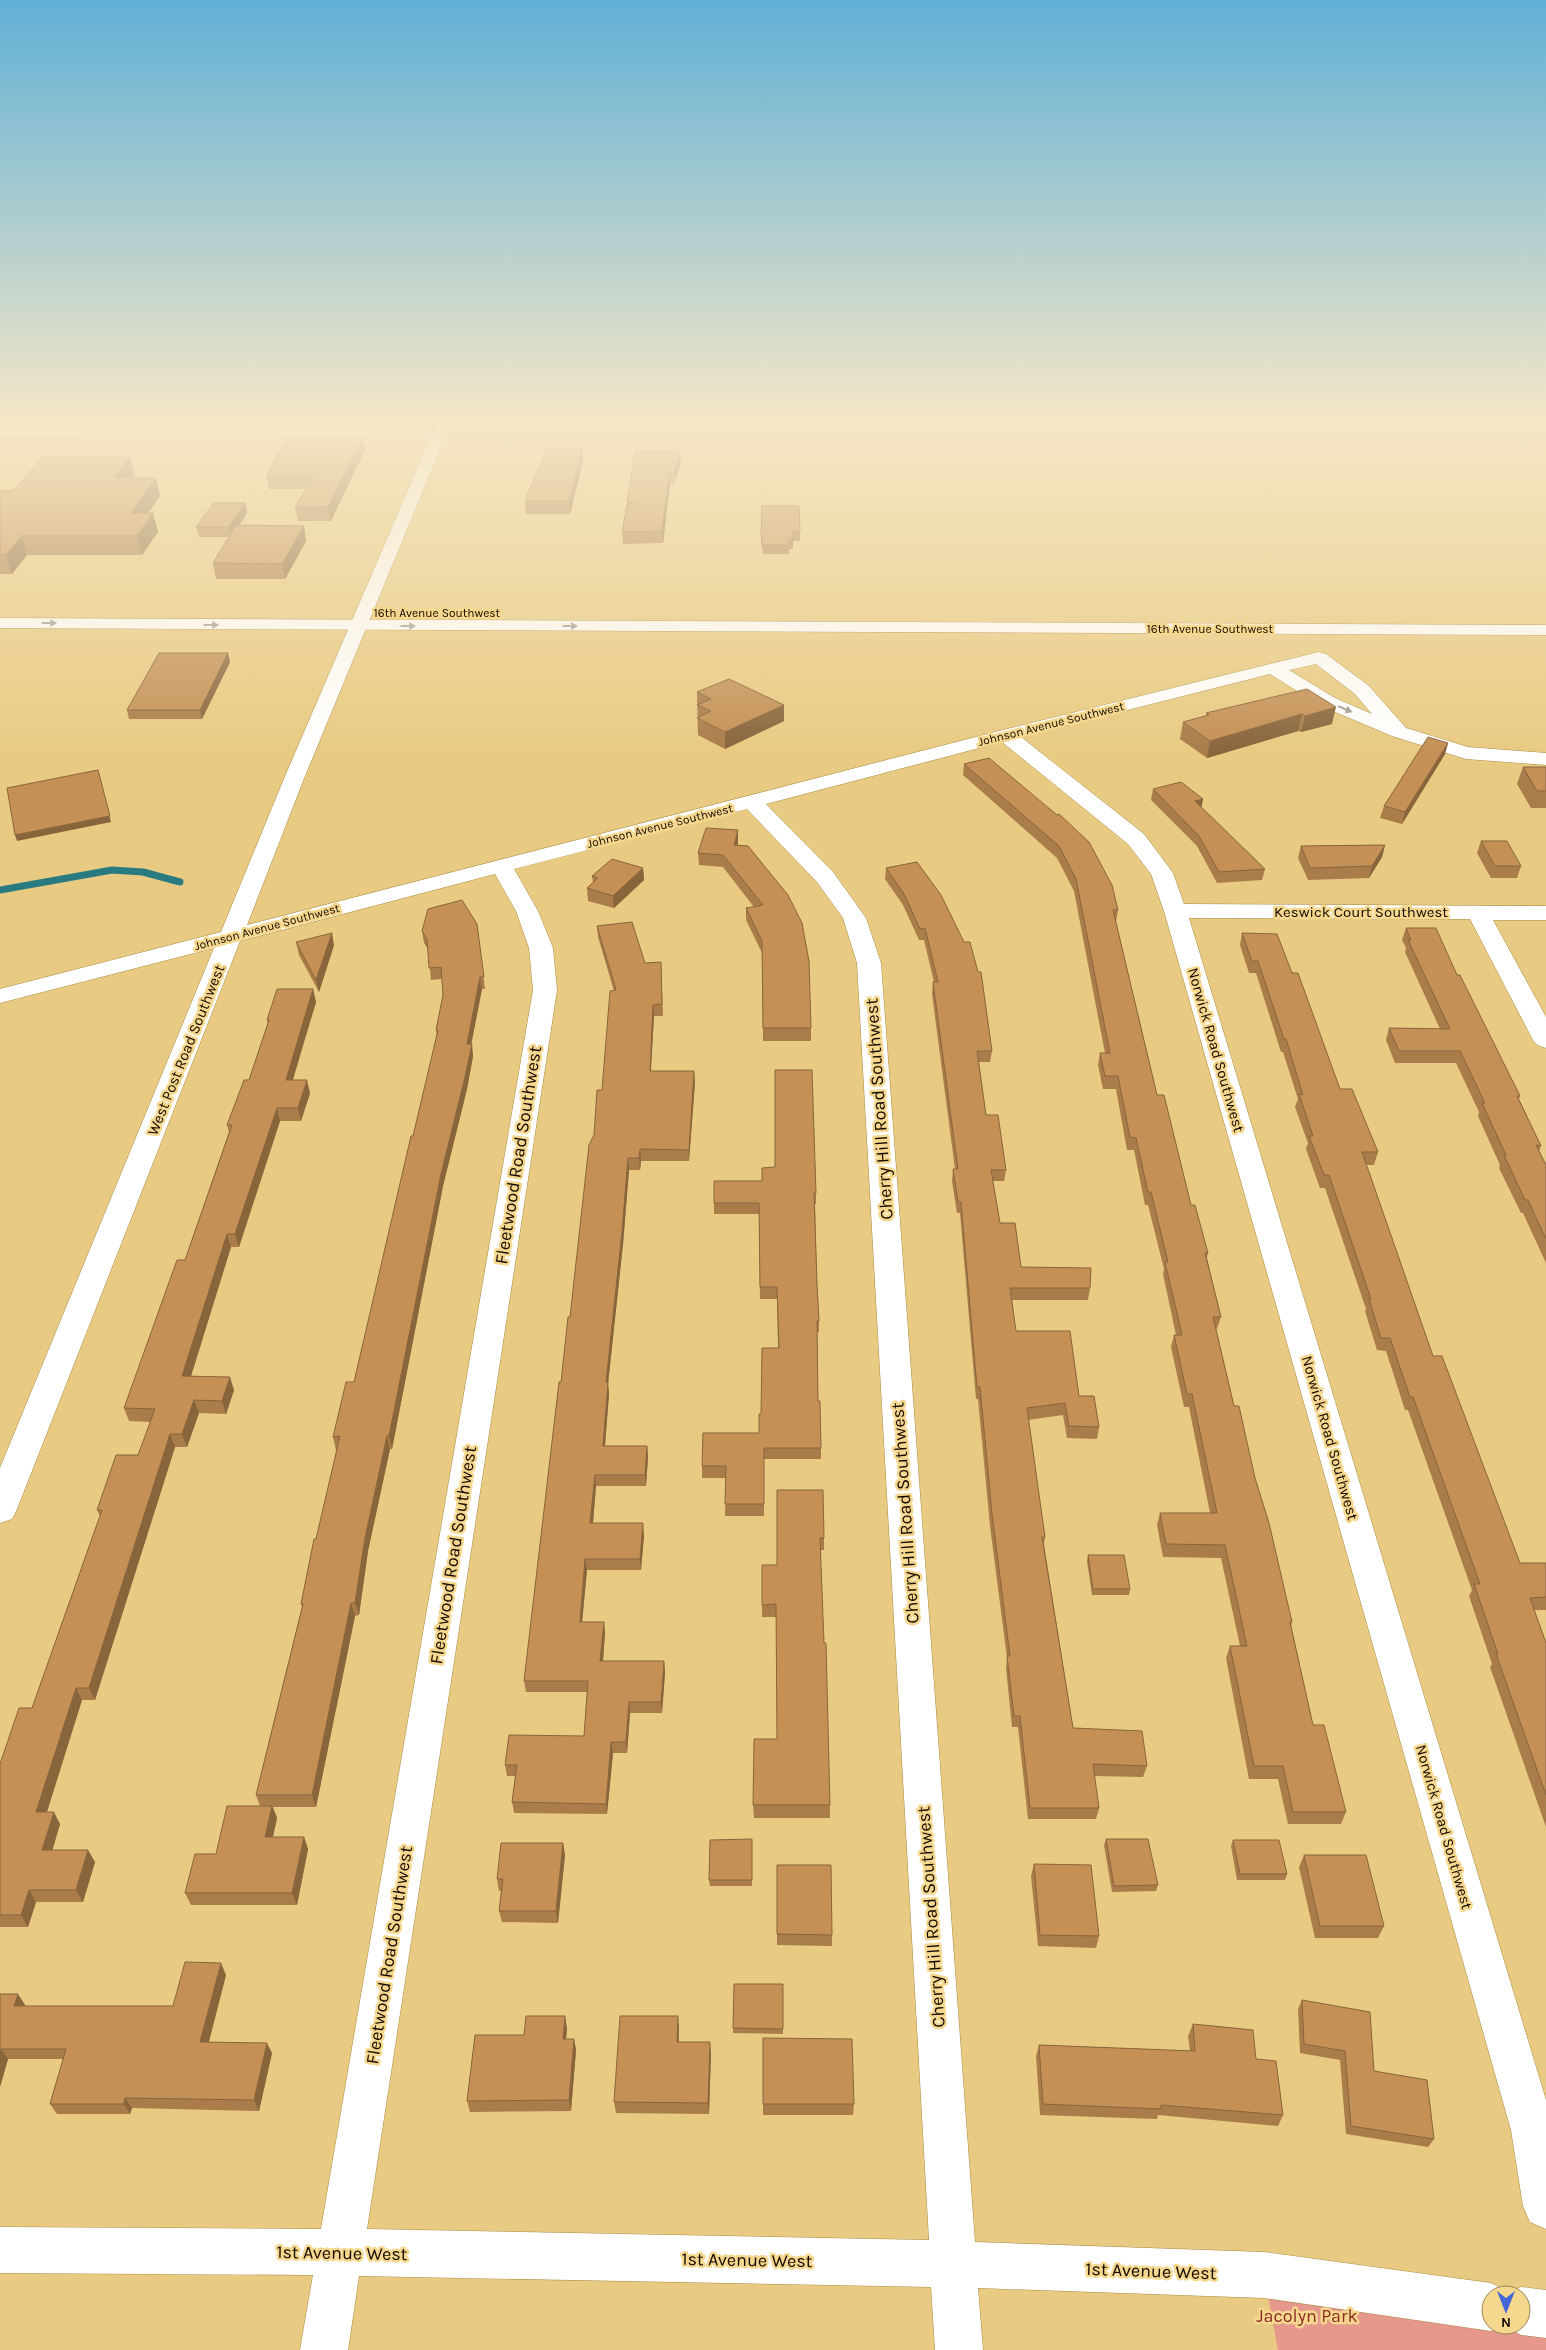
<svg xmlns="http://www.w3.org/2000/svg" width="1546" height="2350" font-family="Karla,sans-serif">
<rect width="100%" height="100%" fill="#e8ca82"/>
<path fill="#e6988d" d="M1264,2275L1491,2325H1521L1546,2314V2350H1278Z"/>
<g fill="none" stroke-linecap="round" stroke-linejoin="round">
<path stroke="#2a7a82" stroke-width="7" d="M0,890L112,870L143,872L180,882"/>
<defs>
<path id="minor" d="M436,425H450L303,781L247,925L999,731L1319,652L1326,654L1369,686L1406,728L1468,747L1546,753V765L1466,759L1392,736L1321,706L1270,674L1021,737L1144,834L1173,873L1184,904L1546,906V920H1493L1546,1017V1048L1537,1045L1533,1040L1470,919L1189,918L1546,2100V2229L1530,2222L1523,2206L1511,2130L1164,911L1151,874L1128,844L1002,742L766,804L833,872L866,918L881,963L975,2242L1264,2252L1491,2283L1509,2292L1521,2287L1546,2290V2338L1521,2335L1503,2325L1491,2331L1264,2298L978,2288L983,2350H935L931,2287L359,2276L348,2350H300L313,2275L0,2273V2227L321,2229L533,990L529,948L516,911L495,874L240,941L17,1509L12,1519L0,1523V1468L214,948L0,1003V989L221,932L283,781L430,439L0,437V429L433,431ZM1316,664L1355,694L1372,714L1335,698L1289,670ZM747,809L817,882L843,918L857,963L929,2240L367,2229L557,990L553,948L538,911L514,869ZM1491,2295H1521V2325H1491Z"/>
<path id="major" d="M0,618L1546,625V635L0,628Z"/>
</defs>
<use href="#minor" stroke="#a98c44" stroke-width="1"/>
<use href="#major" stroke="#a98c44" stroke-width="1"/>
<use href="#minor" fill="#fff" fill-rule="evenodd"/>
<use href="#major" fill="#fff" fill-rule="evenodd"/>
</g>
<path fill="#a97c4a" d="M363,437L365,450L331,521H298L295,507L306,489H269L266,476Z
M582,449L583,461L570,514H526L525,501Z
M130,457L135,475L133,478L160,496L148,513H153L158,532L142,555H27L12,574H0V491H13Z
M681,463L674,484H670L663,543L623,544L622,532L627,502Z
M245,503L247,513L239,525L304,526L306,541L285,579H216L213,563L229,537H199L196,527Z
M762,506L800,532V541H793V549H789V554H763L762,545H761Z
M230,662L202,719H129L127,710Z
M1307,689L1332,724L1301,732L1298,731L1207,758L1180,739L1183,722L1206,716V713Z
M697,692L784,705V721L725,749L698,735Z
M1448,743L1445,754L1402,824L1380,818L1384,806Z
M989,758L1118,910L1116,922L1157,1095L1191,1205L1208,1253L1207,1258L1221,1317L1217,1329H1216L1234,1406L1255,1478L1292,1622L1291,1626L1313,1725L1346,1812L1341,1824H1288L1278,1779H1249L1226,1658L1230,1646H1240L1221,1558L1163,1557L1157,1525L1160,1513H1210L1189,1407H1184L1171,1347L1174,1335H1176L1163,1274L1164,1269L1148,1205H1145L1134,1150H1127L1116,1089H1103L1098,1065L1100,1053H1105L1074,891L1057,858L963,775L964,764Z
M1523,767H1546V808H1531L1517,784Z
M1153,789L1203,799L1201,807L1265,869L1262,880L1217,883L1197,846L1151,800Z
M1481,841L1521,866L1517,878H1491L1477,853Z
M738,842V845L748,846L811,1028V1041H763L762,953L746,920V908L754,907L723,867L699,865L698,853Z
M1385,845L1382,857L1369,878L1308,880L1298,858L1301,846Z
M917,862L992,1051L990,1062H979L986,1115L1006,1170L1004,1181H993L1000,1223L1021,1267L1090,1288L1088,1300H1012L1016,1331L1079,1396L1099,1427L1097,1439L1067,1438L1063,1415L1028,1420L1045,1537L1044,1544L1073,1728L1147,1766L1143,1777L1094,1776L1099,1808L1096,1819H1028L1018,1727H1012L1006,1668L1007,1658L990,1526L978,1399H976L960,1213H957L952,1181L953,1169H955L932,994L933,982H934L924,940H919L903,905L885,879L886,868Z
M643,868L644,880L614,908L588,901L587,888L593,883L592,876Z
M477,924L485,989H482L471,1044L473,1056L467,1089L443,1186L392,1449H390L368,1551L359,1615L355,1616L316,1807H273L277,1818L273,1837H304L308,1849L297,1905H191L185,1893L216,1854L260,1806L256,1795L302,1607L301,1604L337,1450H336L333,1437L354,1382L437,1036L436,1030L443,995L442,979L431,980L428,949L424,943L422,931Z
M597,926L645,963L661,962L663,1016H654L651,1071L695,1082L689,1161H641L640,1170H629L623,1244L608,1384L609,1394L605,1446H647L648,1457L646,1486H596L593,1523L644,1535L641,1570H587L582,1622H604L605,1633L603,1661H664L665,1672L662,1713H630L627,1753H613L607,1814L514,1813L512,1802L515,1776H507L505,1765L584,1736L587,1692H526L524,1681L561,1382L570,1317L594,1135L602,1090L614,991L598,937Z
M1406,928L1457,975L1520,1096L1519,1099L1541,1146L1539,1151L1546,1165V1263L1523,1213H1521L1499,1168L1500,1165L1478,1116L1479,1112L1456,1063H1395L1386,1040L1389,1028L1440,1029L1405,952L1406,948L1402,940Z
M1242,933L1292,973L1340,1089L1378,1152L1374,1165H1366L1433,1356L1520,1563H1546V1610H1534L1546,1643V1827L1490,1667L1492,1664L1469,1596L1472,1590L1408,1410H1405L1386,1351L1377,1350L1365,1311L1366,1309L1325,1188H1320L1306,1149L1308,1143L1295,1107L1298,1099L1283,1052H1281L1256,973H1249L1240,945Z
M296,942L334,945L319,992L299,955Z
M313,989L316,1002L292,1080L310,1093L301,1121H280L239,1247H231L191,1376L234,1390L226,1414L199,1413L187,1447H175L95,1700H82L47,1812L60,1824L52,1850L95,1862L83,1902H36L28,1927H0V1764L32,1708L100,1516L97,1510L138,1455L151,1422L129,1421L124,1408L185,1260L229,1132L227,1125L249,1080L268,1025L267,1020Z
M816,1193V1204H815L817,1284L819,1321V1332H817L818,1401L821,1448V1459H764V1516H725L726,1478H702V1466L759,1433L761,1414L778,1348L777,1299H760L759,1214H714V1203Z
M777,1490L824,1538V1550H820L830,1805V1818H754L753,1805L777,1739L776,1617H762V1565H777Z
M1088,1555L1130,1589L1129,1595H1092L1087,1561Z
M752,1839V1886H710L709,1880Z
M1106,1839L1158,1885L1156,1891L1112,1892L1104,1845Z
M1233,1840L1287,1874L1285,1880H1237L1231,1846Z
M563,1843L565,1855L558,1923L502,1922L499,1911L501,1891H499L497,1879Z
M1304,1855L1384,1926L1378,1938H1315L1299,1867Z
M1034,1864L1099,1936L1096,1948L1038,1946L1031,1876Z
M777,1865L832,1935V1946L777,1945Z
M226,1975L209,2042L272,2053L259,2111L132,2108L130,2114H57L50,2104L63,2059H8L0,2087V1994L25,2005V2006H173Z
M783,1984V2034L733,2033V2028Z
M1302,2000L1374,2071L1434,2139L1428,2147L1346,2134L1340,2060L1300,2053L1298,2009Z
M1193,2024L1256,2059L1283,2115L1278,2126L1158,2115L1157,2119L1040,2115L1036,2056L1039,2045L1190,2051L1188,2036Z
M679,2027V2042L711,2053L709,2114L616,2113L614,2102Z
M567,2028L566,2039H574L576,2050L571,2111L470,2112L467,2101L524,2035Z
M763,2038L854,2104L853,2115H763Z"/>
<path fill="#89653c" d="M363,437L365,450L331,521L328,507Z
M582,449L583,461L570,514L569,501Z
M680,452L681,463L674,484V473Z
M130,457L135,475L119,496L114,478Z
M669,473L670,484L663,543L662,531Z
M156,478L160,496L135,532L131,513Z
M245,503L247,513L231,537L229,527Z
M153,513L158,532L142,555L137,536Z
M304,526L306,541L285,579L282,564Z
M22,536L27,555L12,574L6,555Z
M228,653L230,662L202,719L200,710Z
M784,705V721L725,749V732Z
M1336,707L1332,724L1301,732L1305,716Z
M1302,714L1298,731L1207,758L1210,741Z
M1448,743L1445,754L1402,824L1405,812Z
M98,770L111,822L17,841L15,835Z
M1203,799L1201,809L1195,801Z
M738,830V842L734,857V845Z
M1385,845L1382,857L1369,878L1372,866Z
M643,868L644,880L614,908L613,896Z
M332,933L334,945L319,992L316,980Z
M480,977L482,989L469,1056L467,1044Z
M313,989L316,1002L289,1093L286,1080Z
M653,1005L654,1016L650,1082V1071Z
M472,1044L473,1056L467,1089L443,1186L392,1449L389,1436L441,1174Z
M694,1071L695,1082L689,1161V1150Z
M307,1080L310,1093L301,1121L298,1108Z
M277,1108L280,1121L239,1247L235,1234Z
M640,1149L641,1161L640,1170L639,1158Z
M628,1158L629,1170L623,1244L608,1384L609,1394L604,1458L603,1446L606,1382Z
M227,1234L231,1247L187,1389L182,1376Z
M230,1377L234,1390L226,1414L222,1401Z
M194,1400L199,1413L187,1447L182,1434Z
M170,1434L175,1447L95,1700L89,1688Z
M387,1436L390,1449L368,1551L359,1615L355,1603L365,1538Z
M647,1446L648,1457L646,1486L645,1475Z
M595,1475L596,1486L592,1534L590,1523Z
M643,1523L644,1535L641,1570L640,1559Z
M585,1559L587,1570L581,1633L580,1622Z
M351,1603L355,1616L316,1807L312,1795Z
M604,1622L605,1633L602,1672L600,1661Z
M664,1661L665,1672L662,1713L661,1702Z
M76,1688L82,1700L43,1824L36,1812Z
M629,1702L630,1713L627,1753L626,1742Z
M611,1742L613,1753L607,1814L606,1804Z
M272,1806L277,1818L270,1849L265,1837Z
M54,1812L60,1824L49,1862L42,1850Z
M304,1837L308,1849L297,1905L292,1893Z
M563,1843L565,1855L558,1923L556,1911Z
M88,1850L95,1862L83,1902L76,1890Z
M29,1890L36,1902L28,1927L21,1915Z
M221,1963L226,1975L206,2052L200,2042Z
M18,1994L25,2005L21,2017L14,2006Z
M565,2016L567,2028L565,2050L563,2039Z
M678,2016L679,2027L678,2053L677,2042Z
M574,2039L576,2050L571,2111L569,2100Z
M710,2042L711,2053L709,2114L708,2103Z
M267,2043L272,2053L259,2111L254,2100Z
M1,2049L8,2059L0,2087V2051Z
M125,2098L132,2108L130,2114L124,2104Z"/>
<path fill="#c49056" stroke="#89653c" d="M288,437H363L328,507H295L314,476H266Z
M547,448L582,449L569,501H525Z
M635,451L680,452L674,473H669L662,531L622,532L627,505L634,502H627Z
M43,457H130L114,478H156L131,513H153L137,536H22L6,555H0V491H13Z
M214,503H245L229,527H196Z
M762,506H799L800,532H793V540H789V545H762V536H761Z
M236,525L304,526L282,564L213,563Z
M159,653H228L200,710H127Z
M729,679L784,705L725,732L697,718L711,711L697,705L711,699L697,692Z
M1307,689L1336,707L1305,716L1302,714L1210,741L1183,722L1209,715L1206,713Z
M1428,737L1448,743L1405,812L1384,806Z
M989,758L1057,815L1059,814L1089,842L1112,885L1118,910H1113L1157,1095H1164L1191,1205H1195L1208,1253H1205L1221,1317H1213L1234,1406H1239L1255,1478L1269,1523L1292,1622H1290L1313,1725H1324L1346,1812H1293L1283,1766H1254L1230,1646H1247L1225,1545L1166,1544L1160,1513H1217L1192,1394H1187L1174,1335H1182L1165,1262H1168L1151,1192H1148L1136,1138L1130,1137L1118,1076H1105L1100,1053H1110L1076,879L1059,846L964,764Z
M1523,767H1546V791H1537Z
M98,770L110,816L15,835L7,788Z
M1181,782L1203,799L1195,801L1265,869L1219,872L1199,836L1153,789Z
M706,828L738,830L734,845L748,846L788,895L802,923L809,961L811,1028H763L762,941L746,908L763,905L723,855L698,853Z
M1481,841H1507L1521,866H1495Z
M1385,845L1372,866L1310,868L1301,846Z
M612,859L643,868L613,896L587,888L598,878L592,876Z
M917,862L941,895L964,942H970L978,972H981L992,1051H977L986,1115H998L1006,1170H991L1000,1223H1015L1021,1267L1091,1268L1090,1288H1010L1016,1331H1070L1079,1396H1094L1099,1427L1069,1426L1065,1403L1027,1408L1045,1537H1042L1073,1728L1142,1731L1147,1766L1093,1764L1099,1808H1030L1020,1716H1014L1007,1656H1010L992,1514L980,1387H977L961,1202H958L953,1169H958L933,982H938L925,928L920,929L904,894L886,868Z
M462,900L477,924L484,977H480L467,1044H472L465,1077L441,1174L389,1436H387L365,1538L355,1603H351L312,1795H256L303,1604H301L314,1539H316L340,1436L333,1437L346,1382H354L411,1136H413L438,1030H436L443,995L441,967L429,968L427,939L422,931L428,909Z
M632,922L645,963L661,962L662,1004L653,1005L650,1071H694L689,1150L640,1149L639,1158H628L622,1232L606,1382H608L603,1446H647L645,1475H595L590,1523H643L640,1559H585L580,1622H604L600,1661H664L661,1702H629L626,1742H611L606,1804L512,1802L517,1765H505L509,1735L584,1736L588,1681H524L559,1382H561L568,1317H570L589,1145L594,1135L597,1090H602L610,991L616,990L597,926Z
M1406,928H1436L1457,975H1460L1520,1096H1517L1541,1146L1536,1145L1546,1165V1239L1528,1200H1525L1504,1155H1506L1482,1103H1485L1460,1051H1399L1389,1028L1450,1029L1408,940H1411Z
M332,933L316,980L296,942Z
M1242,933L1277,934L1292,973H1298L1340,1089H1352L1378,1152H1362L1433,1356H1442L1520,1563H1546V1597L1530,1598L1546,1643V1795L1496,1654H1498L1474,1584H1480L1413,1397H1410L1390,1338H1381L1369,1299H1371L1329,1175H1324L1309,1136H1313L1299,1094L1303,1095L1286,1039H1284L1258,961H1252Z
M277,989H313L286,1080H307L298,1108H277L235,1234H227L182,1376L230,1377L222,1401L194,1400L182,1434H170L89,1688H76L36,1812H54L42,1850H88L76,1890H29L21,1915H0V1764L19,1708H32L102,1510H97L116,1455H138L155,1409L124,1408L177,1260H185L232,1125H227L244,1080H249L269,1020H267Z
M775,1070H812L816,1193H814L817,1284L819,1321H817L818,1401H820L821,1448H764V1504H725L726,1466H702L703,1433H759V1414H761L762,1348H779L777,1287H760L759,1203H714V1181H762V1168L775,1167Z
M777,1490H823L824,1538H820L824,1643H826L830,1805H753L754,1739H777L776,1604L762,1605V1565H777Z
M1088,1555H1124L1130,1589H1093Z
M227,1806H272L265,1837H304L292,1893H185L195,1854H216Z
M752,1839V1880H709L710,1840Z
M1106,1839H1148L1158,1885L1114,1886Z
M1233,1840H1279L1287,1874H1240Z
M501,1843H563L556,1911H499L503,1879H497Z
M1304,1855H1366L1384,1926H1320Z
M1034,1864L1091,1865L1099,1936L1040,1935Z
M777,1865H831L832,1935L777,1934Z
M185,1962L221,1963L200,2042L267,2043L254,2100L125,2098L124,2104H50L66,2049H1L0,2051V1994H18L14,2006H173Z
M734,1984H783V2029L733,2028Z
M1302,2000L1370,2012L1374,2071L1427,2080L1434,2139L1351,2126L1345,2051L1304,2044Z
M526,2016H565L563,2039H574L569,2100L467,2101L475,2035H524Z
M620,2016H678L677,2042H710L708,2103L614,2102Z
M1193,2024L1253,2030L1256,2059L1276,2061L1283,2115L1161,2105V2109L1043,2104L1039,2045L1195,2051Z
M763,2038L852,2039L854,2104H763Z"/>
<defs><path id="oneway-solid" d="M-6-.8H1V-3.2L6.5 0L1 3.2V.8H-6Z" transform="scale(1.25)"/></defs>
<g fill="#a19d99">
<use href="#oneway-solid" transform="translate(49 623)"/>
<use href="#oneway-solid" transform="translate(211 625)"/>
<use href="#oneway-solid" transform="translate(408 626)"/>
<use href="#oneway-solid" transform="translate(570 626)"/>
<use href="#oneway-solid" transform="translate(1345 709) rotate(23)"/>
</g>
<linearGradient id="sky" x2="0" y2="1"><stop stop-color="#60b0d6"/><stop offset="0.56" stop-color="#f5e7c7"/><stop offset="1" stop-color="#f5e7c7" stop-opacity="0"/></linearGradient>
<rect width="1546" height="754" fill="url(#sky)"/>
<g text-anchor="middle" stroke-width="5" stroke-linejoin="round" paint-order="stroke">
<g font-size="12" fill="#130a00" stroke="#f5d78e">
<text x="437" y="617">16th Avenue Southwest</text>
<text x="1210" y="633">16th Avenue Southwest</text>
<text transform="translate(1051 724) rotate(-14)" y="4">Johnson Avenue Southwest</text>
<text transform="translate(660 826) rotate(-14)" y="4">Johnson Avenue Southwest</text>
<text transform="translate(267 927) rotate(-15)" y="4">Johnson Avenue Southwest</text>
</g>
<g font-size="15" fill="#130a00" stroke="#f5d78e">
<text x="1361" y="917">Keswick Court Southwest</text>
<text transform="translate(186 1050) rotate(-68)" y="5">West Post Road Southwest</text>
<text transform="translate(1216 1050) rotate(74)" y="5">Norwick Road Southwest</text>
<text transform="translate(1330 1438) rotate(74)" y="5">Norwick Road Southwest</text>
<text transform="translate(1444 1827) rotate(74)" y="5">Norwick Road Southwest</text>
</g>
<g font-size="18" fill="#130a00" stroke="#f5d78e">
<text transform="translate(879 1109) rotate(-94)" y="6">Cherry Hill Road Southwest</text>
<text transform="translate(518 1155) rotate(-81)" y="6">Fleetwood Road Southwest</text>
<text transform="translate(905 1513) rotate(-94)" y="6">Cherry Hill Road Southwest</text>
<text transform="translate(453 1555) rotate(-81)" y="6">Fleetwood Road Southwest</text>
<text transform="translate(931 1917) rotate(-94)" y="6">Cherry Hill Road Southwest</text>
<text transform="translate(389 1955) rotate(-81)" y="6">Fleetwood Road Southwest</text>
<text transform="translate(342 2253) rotate(1)" y="6">1st Avenue West</text>
<text transform="translate(747 2260) rotate(1)" y="6">1st Avenue West</text>
<text transform="translate(1151 2271) rotate(2)" y="6">1st Avenue West</text>
</g>
<g font-size="18" fill="#8e2c25" stroke="#f5d78e">
<text x="1307" y="2322">Jacolyn Park</text>
</g>
</g>
<g transform="translate(1506 2310) rotate(180)"><circle r="24" fill="#f5d78e" stroke="#9b8555"/>
<path d="M0-4L9 19L0 12L-9 19Z" fill="#4465d8"/>
<text y="-8" font-size="14" font-weight="bold" text-anchor="middle" fill="#130a00">N</text>
</g>
</svg>
